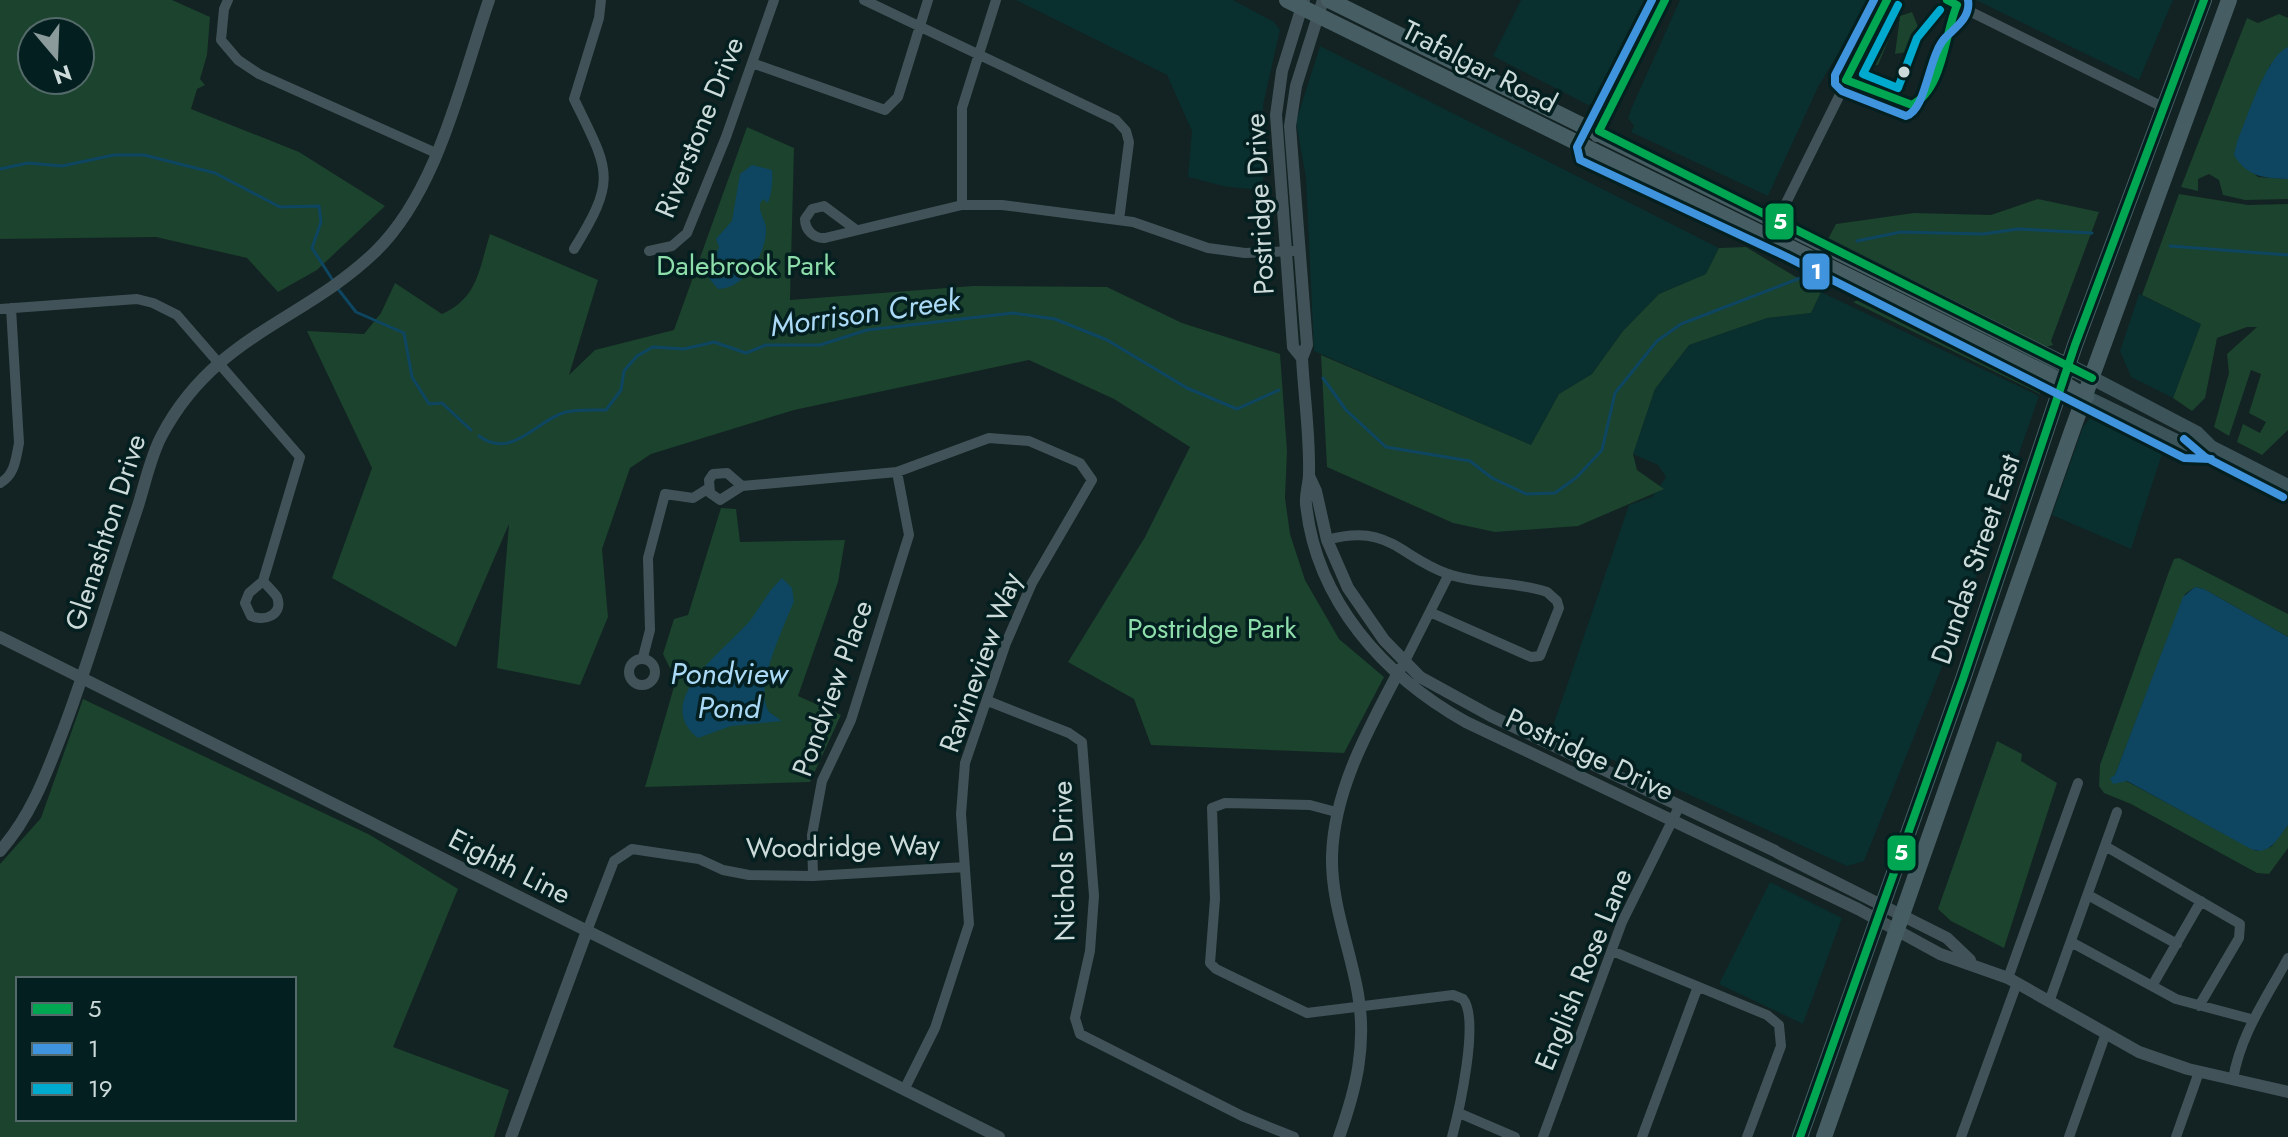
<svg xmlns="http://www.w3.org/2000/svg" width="2288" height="1137" font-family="Jost,sans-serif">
<rect width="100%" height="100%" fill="#132222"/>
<path fill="#0a2f2f" d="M1016,0H1233L1274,22L1280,30L1263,105V190L1227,187L1188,177L1192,131L1167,75Z
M1521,0H1646L1594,103L1588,105L1493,56Z
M1680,0H1870L1818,87L1768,196L1631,132L1634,126L1628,118L1632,107Z
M1976,0H2173L2139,80Z
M1320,46L1719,248L1706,274L1659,294L1623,331L1592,374L1559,394L1531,445L1314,351L1306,178L1296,122Z
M1821,292L2039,396L1962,617L1864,861L1847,866L1551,732L1629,505L1652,497L1666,477L1658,465L1633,454L1655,389L1689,345L1767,318L1811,313Z
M2139,294L2201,324L2173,398L2131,377L2120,351Z
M2101,414L2165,445L2131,549L2052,515L2083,427L2090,418Z
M1770,882L1842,918L1803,1024L1719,984Z"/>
<path fill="#1b432d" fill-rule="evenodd" d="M0,0H172L210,17L207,55L200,79L205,85L197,89L191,109L299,152L385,206L317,270L278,292L247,258L156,237L0,239ZM32,32H80V80H32Z
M1912,12L1919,29L1907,52L1895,54L1900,16Z
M2279,14L2288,18V47L2270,65L2234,155L2258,177L2288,179V199L2245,200L2223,195L2219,180L2209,174L2198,179V191L2181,187L2247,18L2258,23Z
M1884,30L1891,34L1878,65L1867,66Z
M747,127L794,148L790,300L973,286L1107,287L1182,323L1280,354L1287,451L1285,498L1290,534L1305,580L1339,639L1384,677L1344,753L1151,745L1134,699L1068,662L1145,537L1190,447L1114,399L1029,360L794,410L651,454L630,468L602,549L608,617L580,685L497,668L509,524L456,647L332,578L372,468L307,331L364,334L381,313L395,283L442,314C478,298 479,269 490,234L598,280L569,375L595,350L674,330Z
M2179,194L2248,205L2288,204V430L2262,455L2237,442L2243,424L2260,433L2266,422L2249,413L2261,374L2251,370L2229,436L2214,427L2229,373L2227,354L2257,327H2247L2217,338L2205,398L2192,411L2173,398L2201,324L2142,295Z
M2038,199L2099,212L2051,341L2053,345L2046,347L1828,239L1836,224L1914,213L1991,215Z
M1746,247L1821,292L1811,313L1767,318L1689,345L1655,389L1633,454L1637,470L1664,489L1578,526L1495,532L1453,523L1327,467L1321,355L1531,445L1559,394L1592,374L1623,331L1659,294L1706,274L1719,248Z
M1869,296L2037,378L2044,383L2040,394L1853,302Z
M721,508L736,509L740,542L845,540L838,582L798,696L841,715L810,782L645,787L680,666L670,668L663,654L674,619L688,615Z
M2179,558L2288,614V637L2204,589L2195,587L2185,594L2115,775L2256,851L2271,847L2288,825V848L2269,874L2257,873L2131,804L2104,793L2099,786L2100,765L2168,574L2174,559Z
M83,699L370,835L458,889L393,1047L509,1090L494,1137H0V864L41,818ZM294,979V1119H18V979Z
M1997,741L2022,754L2021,761L2057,783L2004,948L1951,921L1938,909Z"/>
<path fill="#0e4662" d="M2288,47V179C2264,178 2247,177 2234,155L2237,142C2247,119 2266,56 2288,47Z
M752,165L772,170C773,180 772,192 768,203L763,199L760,204C759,214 765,219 766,228C767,254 744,289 718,289L708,277L719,247L716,239L732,221L740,174Z
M782,578L792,588L794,601C784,627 753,688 769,712L782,721L731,726L698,738C649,700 730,647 752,618C762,604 769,590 782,578Z
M2195,587L2204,589L2288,637V825C2277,839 2270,856 2251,849L2127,781L2113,784L2110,778L2115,775L2183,597Z"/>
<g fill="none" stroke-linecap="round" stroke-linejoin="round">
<path stroke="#0e4662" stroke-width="3" d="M0,169L28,163L62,166L114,155H144L215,173L280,207L319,206L321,222L312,248L334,282
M1857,241L1901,232L1983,234L2018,229L2092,233
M2170,246L2288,255
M338,289L356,312L404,333L412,377L429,404L442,403L471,430
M1323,378L1346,410L1386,447L1470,461L1492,478L1526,494L1555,493L1577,477L1602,450L1615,393L1657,341L1681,324L1808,275
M479,436C512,461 537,419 566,412C579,409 593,410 606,410L621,390L624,371L637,356L653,347L684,349L714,342L746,353L766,345H820L867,330L1013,313L1055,319L1107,340L1187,388L1237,409L1279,390"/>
<path stroke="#415358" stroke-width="10" d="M228,0L224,9L221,40L238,60L259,74L436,153
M864,0L1116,120L1126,131L1129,142L1119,220
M1947,0L2165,108
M752,63L885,110L898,97L928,0
M1596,137L1665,0
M962,205V108L996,0
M1776,223L1887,0
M855,229L824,206L812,209L805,219C805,230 814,239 825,238L962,205H1002L1133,222L1208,248L1245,253L1293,251
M574,249C618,178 609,171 574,99L599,18L601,0
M649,251L672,246L687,233L726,137L774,0
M0,309L137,299L153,303L177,315L300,457L263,581
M0,483C15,475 16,458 19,443L11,308
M742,486L727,473L713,474L709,480L710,493L720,500L742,486L897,472L989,438L1029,441L1080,463L1092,480L1032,583L1006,643L965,763L961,814L969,924L935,1028L904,1090
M1327,540C1390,523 1398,556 1448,574C1480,585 1515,581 1547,592L1557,601L1559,608L1540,656L1531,657L1432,613
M263,581C267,586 274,592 277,597C284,615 264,622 251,616L245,603L249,593Z
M643,657L650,630L648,558L665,494L693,498L709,488
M629 672a13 13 0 1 1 26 0a13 13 0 1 1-26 0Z
M1404,663L1449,574
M988,701L1069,733L1082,742L1094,896L1090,951L1075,1018L1080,1034L1242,1116L1294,1137
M1336,812L1310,805L1225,803L1212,808L1215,899L1210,963L1216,969L1307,1013L1453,995L1463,999C1480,1019 1459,1111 1452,1137
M2105,846L2240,924L2239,938L2199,1006
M813,876L812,835L822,781L851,720L909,535L897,472
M2088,895L2177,944
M587,931L614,861L632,849L699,859L723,870L749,875L813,876L965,867
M2071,942L2176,999L2251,1019
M1612,951L1767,1015L1779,1025L1781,1046L1747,1137
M2008,978L2078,783
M2152,986L2201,901
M2049,1002L2117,812
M2233,1079C2241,1033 2266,999 2288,958
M1459,1113L1515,1137
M1543,1137L1622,922L1680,805
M1642,1137L1697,989
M1961,1137L2017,983
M2069,1137L2106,1033
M2176,1137L2199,1072"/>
<path stroke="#415358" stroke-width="12" d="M1323,0L1296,86L1290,126L1307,345L1302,358C1304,396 1310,435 1309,474C1309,484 1305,493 1306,504C1316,601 1384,676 1466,722L1858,909L1940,954L2008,978L2139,1052L2188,1069L2288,1092
M1302,358L1293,347L1276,115L1282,71L1304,0
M1310,478L1316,491L1327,540L1348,588L1384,640L1420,677L1491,716L1775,851
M0,637L999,1137
M0,851C32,815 47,772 64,728C91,656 112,582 137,509C145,485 150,457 162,435C215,335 302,322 375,252C438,191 461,81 489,0
M1778,853L1947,938L1970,960
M511,1137L587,931
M1339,1137C1356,1089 1367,1046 1358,994C1350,948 1331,903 1332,856C1334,789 1369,728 1400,669"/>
<path stroke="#3c5459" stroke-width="14" d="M2092,378L2197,433L2211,447L2288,486
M2086,397L2189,447H2211"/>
<path stroke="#465e63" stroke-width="16" d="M1287,0L2049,375L2086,397
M1329,0L2092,378
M1800,1137L1963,679L2075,345L2204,0
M1824,1137L2073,428L2229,0"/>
<defs>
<path id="bus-1" d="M1665,0L1599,131L2092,378
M1887,0L1846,80L1912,105C1944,88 1944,35 1957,5L1947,0
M1800,1137L1963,679L2075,345L2204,0"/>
<path id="bus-2" d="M1652,0L1577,147L1580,160L1785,256L2184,458L2211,459
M1874,0L1835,75V84L1842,91L1906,116C1927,110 1928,54 1946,37C1956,27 1971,17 1968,0
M2184,439L2205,457L2283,497"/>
<path id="bus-3" d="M1898,5L1863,74L1898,88L1917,38L1940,10"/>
</defs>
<use href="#bus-1" stroke="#041f1f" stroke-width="14"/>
<use href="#bus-2" stroke="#041f1f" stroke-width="14"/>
<use href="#bus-3" stroke="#041f1f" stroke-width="14"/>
<use href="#bus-1" stroke="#00a651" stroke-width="8"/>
<use href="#bus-2" stroke="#4094de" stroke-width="8"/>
<use href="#bus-3" stroke="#00a9ce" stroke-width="8"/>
</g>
<circle fill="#ccdbda" stroke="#041f1f" stroke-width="3" cx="1904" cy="72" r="7"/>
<g text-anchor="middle" stroke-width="7" stroke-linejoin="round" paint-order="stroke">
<g font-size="28" fill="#ccdbda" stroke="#041f1f">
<text transform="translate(1480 66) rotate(27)" y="10">Trafalgar Road</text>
<text transform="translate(699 127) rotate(-68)" y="10">Riverstone Drive</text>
<text transform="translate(1259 204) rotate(-93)" y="10">Postridge Drive</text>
<text transform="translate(105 532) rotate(-72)" y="10">Glenashton Drive</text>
<text transform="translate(1975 559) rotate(-71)" y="10">Dundas Street East</text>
<text transform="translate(980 662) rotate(-70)" y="10">Ravineview Way</text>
<text transform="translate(832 688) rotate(-70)" y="10">Pondview Place</text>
<text transform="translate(1590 754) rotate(25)" y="10">Postridge Drive</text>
<text transform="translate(843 846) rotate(-1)" y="10">Woodridge Way</text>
<text transform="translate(1063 861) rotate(-91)" y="10">Nichols Drive</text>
<text transform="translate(510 866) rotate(27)" y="10">Eighth Line</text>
<text transform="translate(1583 969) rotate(-68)" y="10">English Rose Lane</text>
</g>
<g font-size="28" fill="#8edeac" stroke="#041f1f">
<text x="746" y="275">Dalebrook Park</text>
<text x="1212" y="638">Postridge Park</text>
</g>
<g font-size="30" font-style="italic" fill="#abdaf7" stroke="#041f1f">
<text transform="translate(865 313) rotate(-8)" y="10">Morrison Creek</text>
<text x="729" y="684">Pondview<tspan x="729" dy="34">Pond</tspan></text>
</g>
</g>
<g stroke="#041f1f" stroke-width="3">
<rect x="1764" y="202" width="31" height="39" rx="8" fill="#00a651"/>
<rect x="1801" y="252" width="30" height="39" rx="8" fill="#4094de"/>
<rect x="1886" y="834" width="31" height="38" rx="8" fill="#00a651"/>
</g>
<g font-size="22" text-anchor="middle" font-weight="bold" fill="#fff">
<text x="1780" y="229">5</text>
<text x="1816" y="279">1</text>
<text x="1901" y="860">5</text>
</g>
<rect x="16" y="977" width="280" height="144" fill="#041f1f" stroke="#546a6a" stroke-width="2"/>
<rect x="32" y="1003" width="40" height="12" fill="#00a651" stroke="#546a6a" stroke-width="2"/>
<text x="88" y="1017" font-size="24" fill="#ccdbda">5</text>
<rect x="32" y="1043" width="40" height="12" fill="#4094de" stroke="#546a6a" stroke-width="2"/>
<text x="88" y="1057" font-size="24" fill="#ccdbda">1</text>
<rect x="32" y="1083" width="40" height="12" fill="#00a9ce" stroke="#546a6a" stroke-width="2"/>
<text x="88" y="1097" font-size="24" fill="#ccdbda">19</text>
<g transform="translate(56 56) rotate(161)"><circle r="38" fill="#041f1f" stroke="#546a6a" stroke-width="2"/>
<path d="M0-6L14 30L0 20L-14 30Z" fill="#8b9a9a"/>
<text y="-12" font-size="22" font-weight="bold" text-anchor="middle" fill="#ccdbda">N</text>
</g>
</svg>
